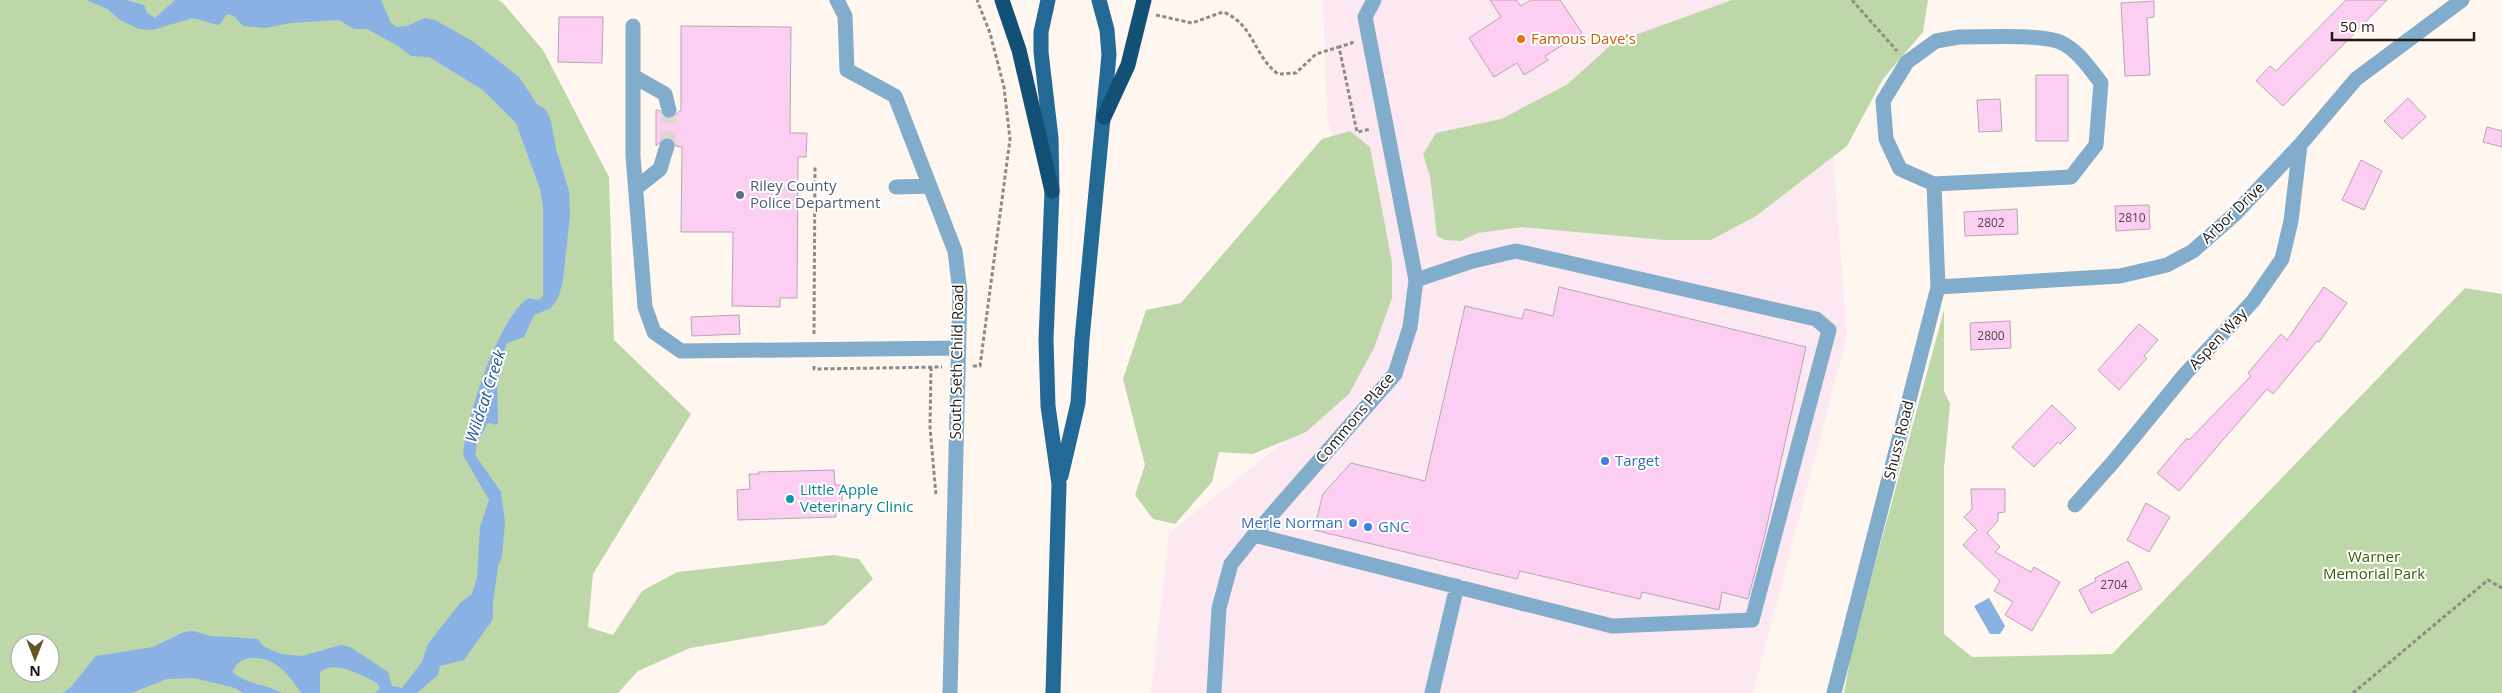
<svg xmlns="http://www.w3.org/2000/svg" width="2502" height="693" font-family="'Open Sans',sans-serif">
<rect width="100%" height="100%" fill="#fff6f0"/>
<path fill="#fce8f0" d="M1323,0H1821L1847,336L1753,693H1151L1169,533L1336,401L1371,283L1327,117Z"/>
<path fill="#bdd7a9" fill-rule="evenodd" d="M0,0H498L503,3L543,50L609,177L614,340L691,414L593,574L588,627L613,635L642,591L677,572L833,555L859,559L873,579L825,625L690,648L638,671L618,693H0ZM20,643H50V673H20Z
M1732,0H1928L1923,32L1883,79L1847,146L1756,216L1711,240H1665L1522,227L1478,233L1461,241L1445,240L1437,236L1430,176L1423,154L1436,133L1501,119L1568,84L1613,43Z
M1350,131L1370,147L1392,262V298L1374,348L1349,394L1306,432L1253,454L1219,452L1212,482L1175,524L1153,519L1135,495L1145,465L1123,379L1146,310L1181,303L1322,139Z
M2465,288L2502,294V693H1844L1852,649L1944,310V391L1950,404L1944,468V634L1972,657L2112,654Z"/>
<path fill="#89b1e4" d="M86,0H126L144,5L147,13L155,18L175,0H381L391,23L397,27L407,26L425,18L435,20L474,42L519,77L537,104L546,110L551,121L556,149L569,191L570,215L563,281L558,298L551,308L534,315L524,337L507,343L497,373L498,423L496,425L490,423L487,424L477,443L475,455L501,492L505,522L502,557L498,566L493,603V619L464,660L440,666L438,675L417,693H375L380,688L377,683L372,680C358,674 335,660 320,672V693H301C294,683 288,673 278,666C263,655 240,653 232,672C250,686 264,683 282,693H243L235,688L194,678L167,679L131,693H63L71,687L96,656L153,647L184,632L193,631L211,636L258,639L263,646L271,650L282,654L302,656L341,645L350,647L388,672L392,686L402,688L422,662L428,644L460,603L472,594L477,578L480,527L489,500L463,455C465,421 499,315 529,298L538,300L543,296V207L540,189L516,123L483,90L429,57L411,56L398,46L367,29H354L339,20L291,23L265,28L243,26L234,16L227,14L221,23L217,25L193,18L152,30L139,29L120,20L106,8Z
M1989,598L2005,626L2000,634H1990L1974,606Z"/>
<path fill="#fccef1" stroke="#b8a5b3" d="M1490,0H1516L1521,6L1531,0H1560L1582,33L1545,56L1548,60L1524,75L1517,63L1494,77L1469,38L1501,17Z
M2346,0H2387L2283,106L2256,81L2270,66L2276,71Z
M2154,1V17L2147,18L2150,75L2125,76L2121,3Z
M559,17H603L602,63L558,62Z
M681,26L791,27L790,133H807L806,157H798L797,298H780V307L732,306L733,232H681L682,147L676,146L673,139L665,137L656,146V110H659L666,119H671L681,110Z
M2036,75H2068V141H2036Z
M2408,98L2426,117L2402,139L2384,121Z
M2000,99L2002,131L1979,132L1977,100Z
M2487,127L2502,131V147L2483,142Z
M2361,160L2382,171L2364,210L2342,200Z
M2149,205L2150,229L2116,231L2115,206Z
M2017,209L2018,234L1965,236L1964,212Z
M1559,287L1806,347L1765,534L1748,599L1722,592L1719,610L1642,592L1640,599L1520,571L1517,579L1314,530L1323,494L1351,463L1425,481L1465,306L1522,319L1525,309L1553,316Z
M2324,287L2347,303L2319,342L2317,341L2273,394L2267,389L2179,491L2157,473L2187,438L2189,440L2251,376L2248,373L2281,334L2287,340Z
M739,315L740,334L692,336L691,317Z
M2010,321L2011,348L1971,350L1970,323Z
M2139,324L2158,340L2144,356L2147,358L2119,390L2098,370Z
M2052,405L2076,428L2060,444L2058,442L2034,467L2012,447Z
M834,470L835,485H842V503H835L836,517L738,520L737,490L750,489L749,474H759L758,472Z
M1971,489H2005V512L1998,513V521L1987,533L2000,547L1995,552L2031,572L2034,567L2060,582L2032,631L2005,615L2013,602L1994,591L2000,581L1963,545L1977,530L1964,517L1972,509Z
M2146,503L2170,517L2149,552L2127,540Z
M2128,561L2142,589L2091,613L2079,590L2096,581L2095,578Z"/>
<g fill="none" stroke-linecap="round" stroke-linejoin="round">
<path stroke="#ddd5cf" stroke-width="15" stroke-dasharray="15 8" stroke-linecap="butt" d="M667,146L669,110"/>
<path stroke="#918983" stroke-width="3" stroke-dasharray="4 2.5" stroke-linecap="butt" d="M1852,0L1897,51
M1156,15L1192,23L1223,12C1254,24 1253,55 1278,74L1296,73L1316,54L1339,47
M1352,41V43L1339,47L1357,132L1371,129
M814,334L815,165
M814,366V369L942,367
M973,366H980L1010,139L1004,87L990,33L977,0
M931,367L930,427L936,496
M2353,693L2488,580L2502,588"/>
<path stroke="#81accc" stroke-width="15" d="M837,0L845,16L847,70L895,96L955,251L960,292L950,693
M633,26V156L645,307L654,332L681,351L959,348
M1959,37C1983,37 2039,34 2060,42C2078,50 2090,69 2101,83L2096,145L2071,177L1934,184L1900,169L1886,139L1883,101L1907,62L1936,41Z
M633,76L665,94L669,110
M896,187L930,186
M636,188L660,169L667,146
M1938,287L2120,276L2167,265L2193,251L2235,214L2300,145L2356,79L2462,0
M2075,505L2114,461L2186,373L2253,301L2282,259L2291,221L2300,145
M1254,535L1612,626L1752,620L1829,330L1816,319L1516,251L1473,261L1416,280
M1214,693L1219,608L1231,564L1254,535L1395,374L1410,327L1416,280L1365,17L1374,0
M1432,693L1457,586
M1834,693L1938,287L1934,184"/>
<path stroke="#226996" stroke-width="15" d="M1048,0L1041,32V52L1051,138L1052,191L1046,340L1048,406L1059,484L1053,693
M1061,476L1078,403L1082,339L1109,55L1107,30L1099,0"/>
<path stroke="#125076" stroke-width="15" d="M1002,0L1019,50L1052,191
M1104,117L1128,65L1144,0"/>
</g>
<circle fill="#e8710a" stroke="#fff" stroke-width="2" cx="1521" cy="39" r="5"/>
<circle fill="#5c6f8a" stroke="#fff" stroke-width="2" cx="740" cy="195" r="5"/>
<g fill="#3f7fe0" stroke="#fff" stroke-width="2">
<circle cx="1605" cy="461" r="5"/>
<circle cx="1353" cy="523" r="5"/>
<circle cx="1368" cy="527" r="5"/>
</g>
<circle fill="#0f9aa8" stroke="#fff" stroke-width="2" cx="790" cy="499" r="5"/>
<g text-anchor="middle" stroke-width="4" stroke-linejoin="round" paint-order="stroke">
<g font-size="12" fill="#56464a">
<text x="2132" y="222">2810</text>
<text x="1991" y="227">2802</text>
<text x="1991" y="340">2800</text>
<text x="2114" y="589">2704</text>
</g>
<g font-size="15" fill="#c56008" stroke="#fff" text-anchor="start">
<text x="1531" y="44">Famous Dave's</text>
</g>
<g font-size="15" fill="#4e5e75" stroke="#fff" text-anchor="start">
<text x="750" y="191">Riley County<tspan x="750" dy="17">Police Department</tspan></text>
</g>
<g font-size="15" fill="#1f1813" stroke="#fff">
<text transform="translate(2233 213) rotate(-44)" y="5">Arbor Drive</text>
<text transform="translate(2218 339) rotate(-47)" y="5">Aspen Way</text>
<text transform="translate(957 362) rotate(-89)" y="5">South Seth Child Road</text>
<text transform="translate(1355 418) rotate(-50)" y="5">Commons Place</text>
<text transform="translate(1899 440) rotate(-76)" y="5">Shuss Road</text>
</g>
<g font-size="15" fill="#366cbe" stroke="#fff" text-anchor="start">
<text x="1615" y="466">Target</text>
<text x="1343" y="528" text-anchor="end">Merle Norman</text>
<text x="1378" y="532">GNC</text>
</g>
<g font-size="15" fill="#0d838f" stroke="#fff" text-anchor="start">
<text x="800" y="495">Little Apple<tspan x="800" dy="17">Veterinary Clinic</tspan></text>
</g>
<g font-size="15" fill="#355a04" stroke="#fff">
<text x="2374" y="562">Warner<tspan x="2374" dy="17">Memorial Park</tspan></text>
</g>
<g font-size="16" font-style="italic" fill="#205492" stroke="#fff">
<text transform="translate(485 396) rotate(-72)" y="6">Wildcat Creek</text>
</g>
</g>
<g transform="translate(35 658) rotate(180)"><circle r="24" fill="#ffffff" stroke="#a5a3a1"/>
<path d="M0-4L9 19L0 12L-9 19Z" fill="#635522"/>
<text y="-8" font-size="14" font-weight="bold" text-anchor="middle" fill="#1f1813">N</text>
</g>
<path d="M2332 32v8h142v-8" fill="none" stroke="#1f1813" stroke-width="2.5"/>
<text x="2340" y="32" font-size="15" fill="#1f1813" stroke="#ffffff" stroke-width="4" paint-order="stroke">50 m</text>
</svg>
